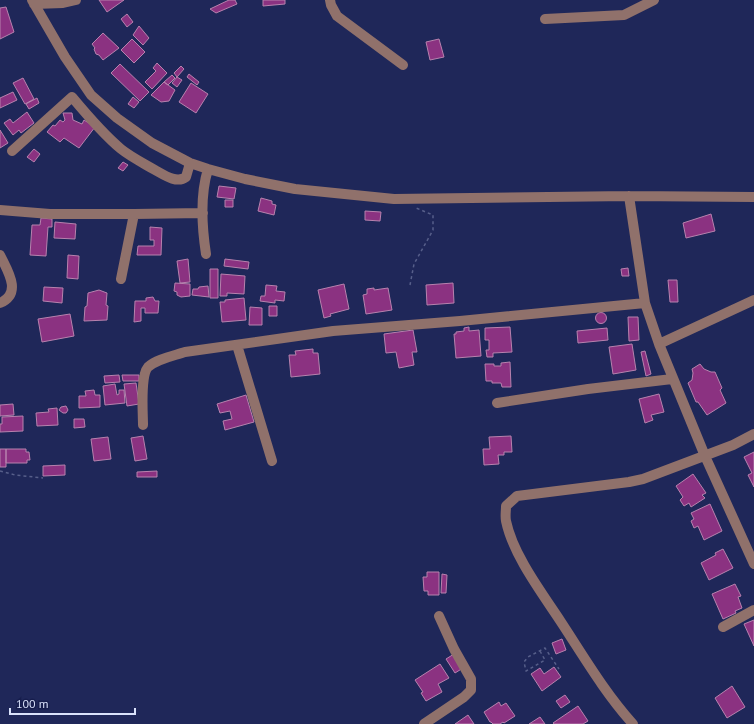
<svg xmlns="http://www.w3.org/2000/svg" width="754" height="724" font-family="'PT Sans',sans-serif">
<rect width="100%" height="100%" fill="#1f2759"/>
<path fill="#8b3281" stroke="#b782ae" d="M99,0H124L107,12Z
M229,0H235L237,4L216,13L210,9Z
M263,0H285V4L263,6Z
M6,7L14,32L0,39V8Z
M127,14L133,22L127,27L121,19Z
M139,26L149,38L143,45L133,35Z
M103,33L119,48L103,60L99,55L96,54L94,49L95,48L92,44Z
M132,39L145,52L134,63L121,50Z
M439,39L444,57L430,60L426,42Z
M157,63L167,73L152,89L145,82L156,71L153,68Z
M120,64L149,92L140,101L111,73Z
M181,66L184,69L177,77L174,73Z
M189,74L199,82L197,85L187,77Z
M172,75L175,78L168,85L164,82Z
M177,77L182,80L177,87L172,83Z
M23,78L34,99L25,104L13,83Z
M164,82L175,90L169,101L161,102L151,95Z
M191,83L208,94L196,113L179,102Z
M13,92L17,100L0,108V98Z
M133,97L139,102L134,108L128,104Z
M37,98L39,103L29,109L26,104Z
M27,112L34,123L21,133L19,130L13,135L4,123L10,119L13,123Z
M63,113H72L73,120L82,124L84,120L95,127L79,148L64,138L60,142L47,132L53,125L55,126L60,120L63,122L65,120Z
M0,130L8,143L0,148Z
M34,149L40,154L34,162L27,157Z
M123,162L128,165L123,171L118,168Z
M219,186L236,188L234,199L217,197Z
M261,198L272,201V204L276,205L274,215L258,211Z
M225,200H233V207H225Z
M365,211L381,212L380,221L365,220Z
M711,214L715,231L686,238L683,223Z
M41,218L52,219V227H48L46,256L30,255L32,225H40Z
M55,222L76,224L75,239L54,238Z
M150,227L162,228L161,255H137L138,246H154V240H150Z
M68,255L79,256L78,279L67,278Z
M188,259L190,282L180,283L177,261Z
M225,259L249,262L248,269L224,266Z
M628,268L629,276H622L621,269Z
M210,269H218V298H210Z
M221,274L245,276L244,294L227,293V296H220Z
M668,280H677L678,302H670Z
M175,283L190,284V296L181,297L177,295V292L174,291Z
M453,283L454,303L427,305L426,285Z
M344,284L349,309L330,314L331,316L324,318L318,290Z
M266,285L277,286L276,291L285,292L284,301L275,300V303L260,301L261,296H265Z
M208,286L209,297L192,295L193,289H198L199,287Z
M44,287L63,288L62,303L43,301Z
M374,288V290L388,288L392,310L366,314L363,295L367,294V289Z
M99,290L107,293L106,305L108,306L107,320L84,321L85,307L87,306L88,293Z
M153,297L155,301H159L158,313H145V308H141V321L134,322L135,301H146V298Z
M244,298L246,320L222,322L220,302H225V300Z
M269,306H277V316H269Z
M250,307L262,308V325H249Z
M595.5 318a5.5 5.5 0 1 1 11 0a5.5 5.5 0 1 1-11 0Z
M70,314L74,336L42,342L38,319Z
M628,317H638L639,340L629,341Z
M469,327V331L479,330L481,356L456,358L454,334H456V332L464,331V328Z
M510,327L512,352L493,353V357H487L486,350H489V340H485V328Z
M607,328L608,340L578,343L577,331Z
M413,330L417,352H412L414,365L399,368L396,352L386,353L384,334Z
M632,344L636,370L613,374L609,347Z
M313,349V353H318L320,374L291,377L289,355H296L295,351Z
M645,351L651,374L646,376L641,352Z
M510,362L511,387H502L501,383H492V381H486L485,364H494V366H501V363Z
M700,364L704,369L711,372H715L722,388L720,390L726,403L707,415L698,402H696L688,383L692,380L693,373L692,369Z
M119,375L120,382L105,383L104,376Z
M122,375H139V381H123Z
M136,383L139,404L127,406L124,384Z
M115,384L117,395L119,394V390H124L125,403L105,405L103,386Z
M94,390L95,395H100V407L79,408V396H86L85,391Z
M659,394L664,412L651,415L653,420L645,423L639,399Z
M246,395L254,422L225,430L223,421L232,419L230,411L220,413L217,404Z
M13,404L14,415L0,416V405Z
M66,406L68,410L66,413H63L59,410L61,407Z
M57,408L58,425L37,426L36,413L49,412L48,409Z
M23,416V431L0,432V424H2V417Z
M74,419H84L85,427L74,428Z
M143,436L147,459L135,461L131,438Z
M511,436L512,452H504V455H498L499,464L484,465L483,449H490L489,437Z
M108,437L111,459L94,461L91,439Z
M0,449H6V467H0Z
M6,449H26V452H29L30,460H27V463H6Z
M754,452V487L748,475L752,473L744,457Z
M65,465V475L43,476V466Z
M157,471V477H137V472Z
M693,474L706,493L702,495L705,498L691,507L689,503L684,506L680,500L683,497L676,486Z
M710,504L722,531L704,540L698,526L694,528L691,521L694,519L691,513Z
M723,549L733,568L709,580L701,563L716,555L715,553Z
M427,572H439V595H428V591H424L423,577H427Z
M442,574L447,575L446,593H441Z
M735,584L741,596L738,597L742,608L735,611L736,613L723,619L712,594Z
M754,620V646L744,624Z
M562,639L566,650L556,654L552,643Z
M454,654L463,668L455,673L446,659Z
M440,664L449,678L438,684L442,692L426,701L421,693L423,692L415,680Z
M554,667L561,677L542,691L531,674L540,668L544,674Z
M732,686L745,707L727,718L715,698Z
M565,695L570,702L561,708L556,701Z
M499,702L501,706L506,703L515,716L504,723L503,722L500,724H493L491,722H490L484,712Z
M578,706L588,721L583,724H554L553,723Z
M468,715L474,724H455Z
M540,717L545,724H529Z"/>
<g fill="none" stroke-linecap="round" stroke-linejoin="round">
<path stroke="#575f8a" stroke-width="1.5" stroke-dasharray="3 3" stroke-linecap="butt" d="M410,285L414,264L433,230V215L416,208
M0,471L15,475L43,478
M540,651L545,660L526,671L524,662L528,657L545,648L559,669"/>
<path stroke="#90716b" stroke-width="10" d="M32,0L65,57L91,95L117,118L152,143L190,163L208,169L245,179L295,189L394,199L629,196L754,197
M330,0L331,5L337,16L403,65
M34,4L63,3L76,0
M545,19L624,15L654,0
M12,151L72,97C87,115 103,134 121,149C131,157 143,163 155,170C164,175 177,184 186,177L190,163
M629,196L645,303L659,344L705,456L754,564
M0,210L50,214H134L121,279
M134,214L203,213
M206,254C202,228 200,195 208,169
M0,255C7,270 23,293 0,303
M659,344L754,300
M237,345L272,461
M497,403L588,389L672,379
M143,425C143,413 140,376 148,367C157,359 173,356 185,352L333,331L460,321L645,303
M723,627L754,610
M424,724L464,697L471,690V679L454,649L439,616
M633,724C605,693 584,657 561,622C542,593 513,555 506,521C505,516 506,511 506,506L517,496L629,482L643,479L733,445L754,434"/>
</g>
<path d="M10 708v6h125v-6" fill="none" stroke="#dae2fb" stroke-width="2"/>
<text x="16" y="708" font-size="12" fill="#dae2fb" stroke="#161d4d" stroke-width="3" paint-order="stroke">100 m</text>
</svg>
